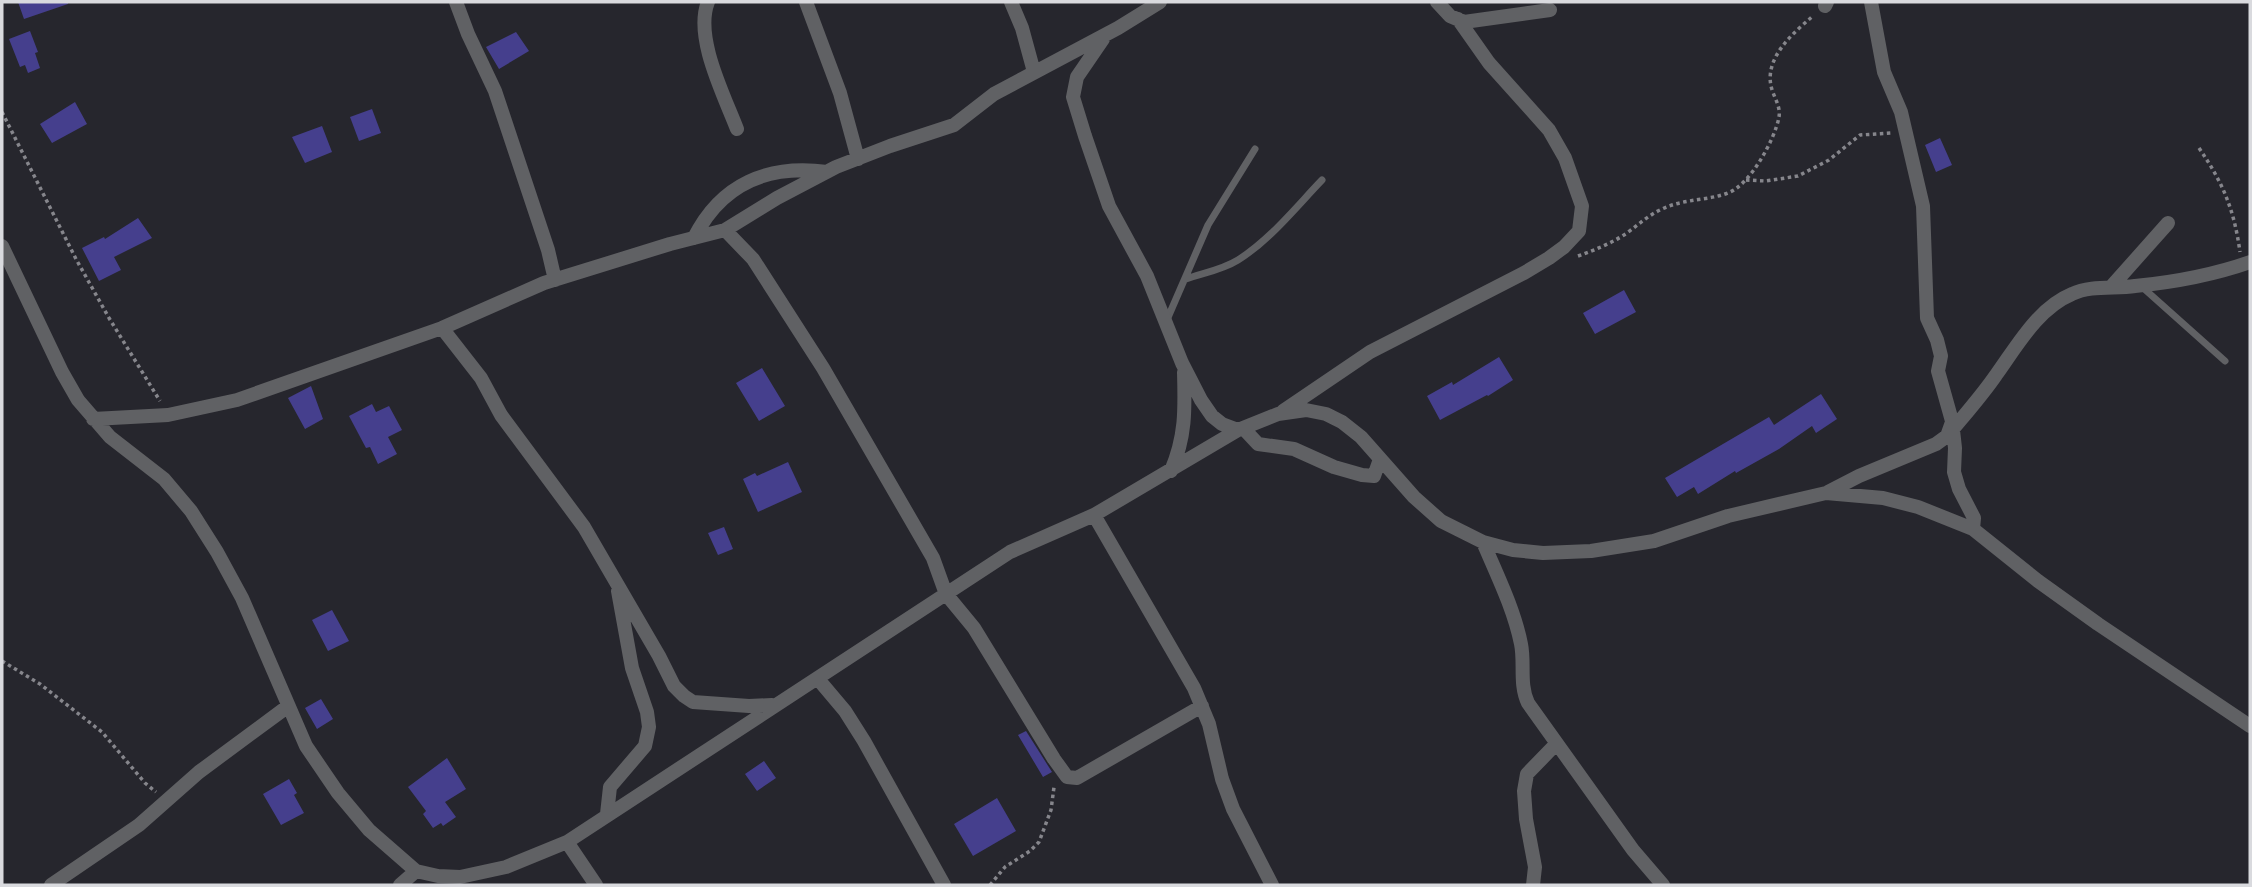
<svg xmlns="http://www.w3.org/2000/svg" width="2252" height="887" font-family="'Fira Sans',sans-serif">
<rect width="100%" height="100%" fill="#26262d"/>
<path fill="#453f8d" d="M18,2H68V4L24,19Z
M30,31L38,52L35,53L40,68L28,73L25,65L20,67L9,39Z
M516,32L529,51L499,69L486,47Z
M75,102L87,124L52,143L40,124Z
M372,109L381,133L359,141L350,117Z
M322,126L332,152L305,163L292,137Z
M1940,138L1952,165L1936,172L1925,145Z
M138,218L152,238L114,257L121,270L99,281L82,248L104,237L105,239Z
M1624,290L1636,312L1595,334L1583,313Z
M1499,357L1513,380L1488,396L1487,395L1440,420L1427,396L1452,382L1453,385Z
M762,368L785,406L759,421L736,383Z
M311,386L323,419L305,429L288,398Z
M1821,394L1837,419L1816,433L1812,426L1779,449L1736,473L1735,471L1698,494L1694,487L1677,497L1665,478L1769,417L1774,425Z
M372,404L376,412L389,406L402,430L388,437L397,454L378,464L370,447L366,448L349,416Z
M788,462L802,492L758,512L743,479L755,473L757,476Z
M724,527L733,549L718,555L708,533Z
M332,610L349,641L328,651L312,620Z
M321,699L333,719L317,729L305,708Z
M1026,731L1052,772L1043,777L1018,735Z
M447,758L466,789L445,802L456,817L443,826L441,823L433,828L423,814L426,811L408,787Z
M764,761L776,778L757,791L745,774Z
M289,779L297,793L294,795L304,813L281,825L263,794Z
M997,798L1016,831L973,856L954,824Z"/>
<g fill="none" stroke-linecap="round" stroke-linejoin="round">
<path stroke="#86868c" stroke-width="3.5" stroke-dasharray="3.5 3.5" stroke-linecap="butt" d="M2,112L76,259L109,318L160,401
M2199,148C2223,183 2234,209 2240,252
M1746,180L1766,181L1798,176L1829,160L1860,135L1891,133
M1578,256C1595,250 1612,243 1627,233C1639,224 1649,215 1662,209C1685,198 1710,201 1730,192C1751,183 1775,139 1779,117C1781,106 1773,96 1771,86C1765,57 1793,33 1813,16
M2,661L40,684L102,732L145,783L156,792
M990,885L1005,867L1030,851L1039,842L1051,810L1054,787"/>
<path stroke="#606164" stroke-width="7" d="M1186,279C1203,273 1222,270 1238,260C1270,240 1296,207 1322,180
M2141,286L2225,361
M1166,322L1208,225L1255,149"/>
<path stroke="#606164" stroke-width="14" d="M456,2L468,34L495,91L548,250L555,280
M708,2C694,37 724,95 737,129
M806,2L840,93L858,159
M1011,2L1022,28L1034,72
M1437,2L1450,16L1464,22L1550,10
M1871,2L1884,72L1901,112L1923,206L1927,318L1937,340L1941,356L1938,371L1952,421L1955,448L1954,472L1959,489L1974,518L1973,529
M1825,6L1827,2
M1103,39L1077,77L1073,97L1085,136L1109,206L1147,276L1182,363L1201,400L1212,416L1222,424L1238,430
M725,230L753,259L823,368L933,558L946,594L974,628L1054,759L1067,777L1077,778L1202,706
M694,238C721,184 768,164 827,172
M2,246L62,372L78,400L110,437L164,479L191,511L217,552L242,598L306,746L338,793L369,830L416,871L438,876L460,877L506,867L567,842L1010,552L1094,515L1238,430L1278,414L1306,410L1326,414L1342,422L1361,437L1414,497L1441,521L1483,542L1513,550L1543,553L1591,551L1654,541L1728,516L1826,493L1883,498L1918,507L1973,529L2038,581L2098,624L2250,726
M2111,287L2168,223
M442,328L481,378L501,415L584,527L659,656L674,686L684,696L693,702L749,706L772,705
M1283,411L1370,352L1524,273L1549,258L1564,247L1579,231L1582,206L1565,158L1549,130L1489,63L1458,19
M93,419L168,415L237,400L442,328L544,283L670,244L725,230L777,198L836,167L890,146L954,125L994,94L1118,28L1160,2
M1243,428L1258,444L1294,449L1334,467L1362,475L1374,476L1380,459
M1953,429C1968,411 1983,394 1996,375C2017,346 2038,308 2072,294C2091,285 2115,289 2135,286C2175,282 2213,275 2250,262
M1171,471C1186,436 1185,409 1184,372
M1828,492L1859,476L1936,444L1947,436L1952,422
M1094,515L1194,688L1209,724L1222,779L1233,809L1272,885
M1483,542C1497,575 1514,609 1521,644C1525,663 1519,684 1528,703L1633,850L1663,885
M818,679L845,711L864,741L944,885
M607,814L610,787L645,746L649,727L647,712L632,668L618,591
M567,842L596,885
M51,885L139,825L199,772L287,707
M400,885L416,871
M1533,885L1535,867L1526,819L1524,791L1527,774L1556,744"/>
</g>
<rect width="2252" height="887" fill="none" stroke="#d9dade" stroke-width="7"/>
</svg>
